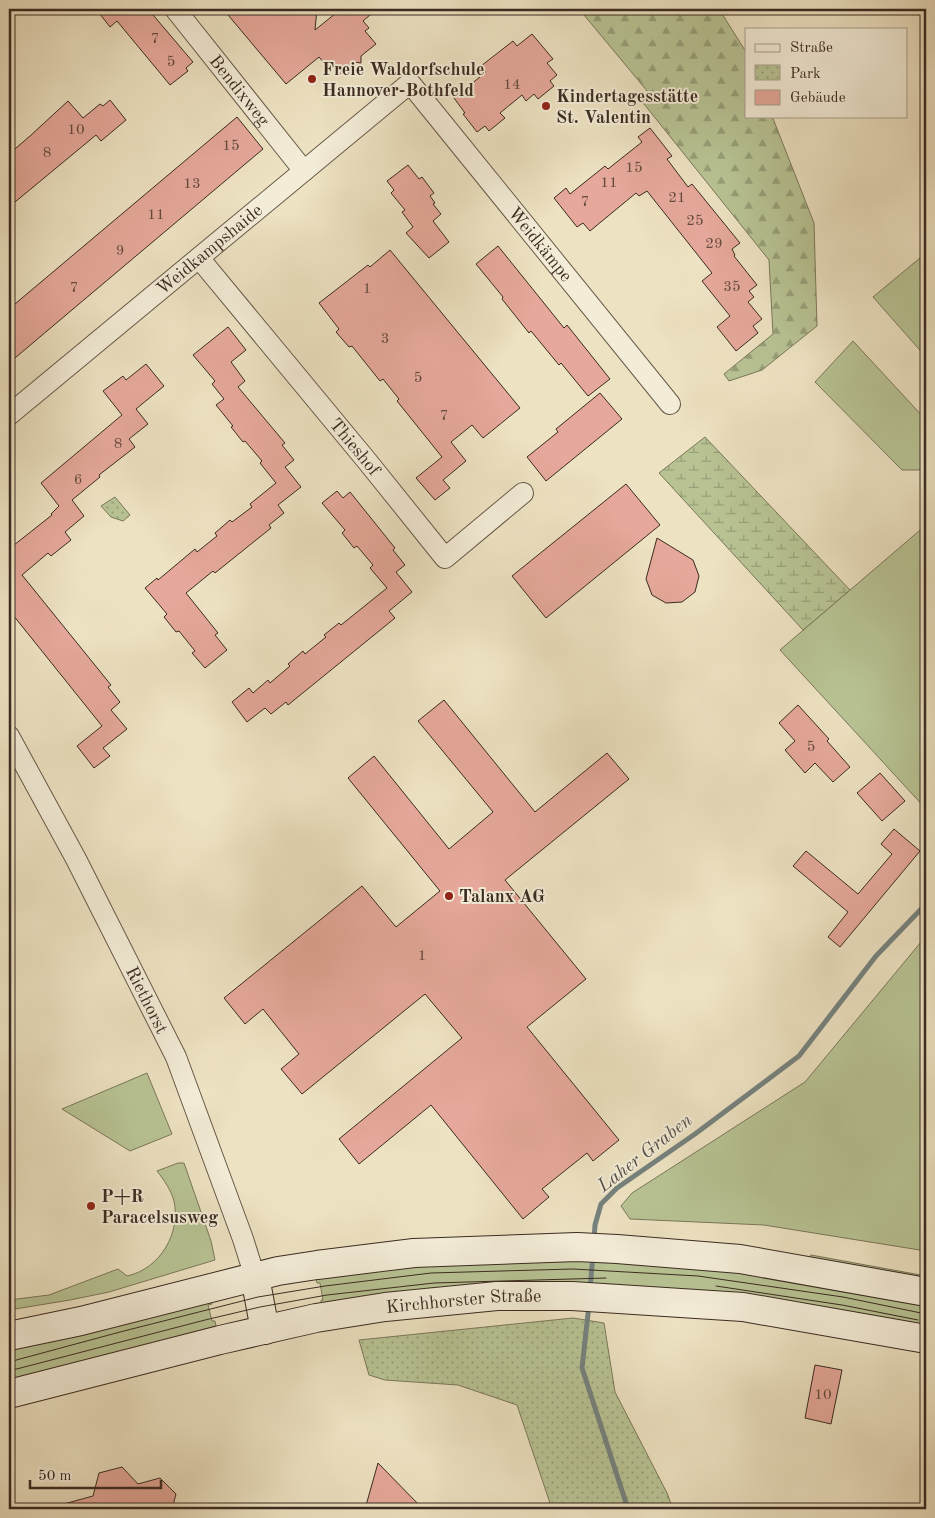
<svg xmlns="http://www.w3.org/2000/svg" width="935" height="1518" font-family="'Old Standard TT',serif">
<defs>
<pattern id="forest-firs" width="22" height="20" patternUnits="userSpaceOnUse" patternTransform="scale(1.25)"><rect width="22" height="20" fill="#b8c394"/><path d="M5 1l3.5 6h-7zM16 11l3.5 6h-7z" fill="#979f78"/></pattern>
<pattern id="wetland-marsh" width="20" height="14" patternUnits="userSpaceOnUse" patternTransform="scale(1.25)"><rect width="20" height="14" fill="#b8c394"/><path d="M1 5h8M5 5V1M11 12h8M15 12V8" fill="none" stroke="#979f78"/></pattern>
<pattern id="park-dots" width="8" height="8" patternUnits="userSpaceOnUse" patternTransform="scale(1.25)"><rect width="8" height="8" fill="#b8c394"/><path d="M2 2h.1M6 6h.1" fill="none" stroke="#979f78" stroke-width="1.8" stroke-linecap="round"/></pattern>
</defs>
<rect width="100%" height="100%" fill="#ede2c2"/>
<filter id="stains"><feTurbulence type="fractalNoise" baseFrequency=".004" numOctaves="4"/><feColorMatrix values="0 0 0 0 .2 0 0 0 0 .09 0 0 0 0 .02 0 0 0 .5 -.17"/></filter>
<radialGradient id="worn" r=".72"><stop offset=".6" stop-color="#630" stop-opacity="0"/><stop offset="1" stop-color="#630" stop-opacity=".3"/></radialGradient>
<path fill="#b8c394" stroke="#7a775a" d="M926,253V357L873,297Z
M853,341L926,420V463L919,470H902L815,382Z
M926,525V809L780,650Z
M926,936V1251L764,1225L630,1219L621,1206L632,1193L805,1082Z
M147,1073L172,1134L130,1151L62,1109Z
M178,1163H184L211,1241L215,1260L109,1292L70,1300L9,1310V1300L49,1295L118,1269L127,1276C160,1269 181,1233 174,1201C171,1190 164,1180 157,1171Z
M811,1255L926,1276V1283L808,1258Z
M485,1259L664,1261L926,1300V1331L774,1303L322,1307L321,1300H323L320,1283H317L316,1278Z
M210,1297L212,1304L208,1305L212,1321H215L216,1326L9,1383V1350L28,1346Z"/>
<path fill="url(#forest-firs)" stroke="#7a775a" d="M579,9H719L746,52V116H772L814,223L817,326L762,370L729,381L724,374L773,334L769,260L640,99L648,92Z"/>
<path fill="url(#wetland-marsh)" stroke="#7a775a" d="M705,437L850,590L803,630L659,473Z"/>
<path fill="url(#park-dots)" stroke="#7a775a" d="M115,497L130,515L123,521L111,517L101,506Z
M573,1318L604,1323L615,1392L667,1493L673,1509H552L517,1405L458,1385L385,1380L369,1375L359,1340Z"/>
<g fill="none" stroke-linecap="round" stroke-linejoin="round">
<path stroke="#75827e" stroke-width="5" d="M594,1239L595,1225L601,1204L617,1188L695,1134L799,1056L876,956L926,904
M590,1289L593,1255
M589,1305L582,1368L628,1509"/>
</g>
<path fill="#e5a89a" stroke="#3b2b21" d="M96,9H148L193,62L186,68L188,71L170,85L117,21L110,27Z
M223,9H317L315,30L341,9H377L363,21L369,28L365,31L376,44L361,56V63L354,62L340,74L328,61L325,64L319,57L286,84Z
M532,34L553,59L547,63L557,75L550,81L554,86L538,99L534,94L526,101L522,95L500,113L505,118L489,131L485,126L477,132L463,114L465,113L454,98L486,72L481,66L513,41L517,46Z
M110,100L126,120L101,141L96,135L9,207V154L30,136L68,101L83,118L100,104L103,106Z
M237,117L263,149L9,363V309Z
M650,128L672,156L667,159L688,187L692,184L740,243L732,249L735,255L734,256L757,285L749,291L754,297L748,302L762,319L753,326L758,333L736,351L717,327L730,316L702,281L712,273L647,191L639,196L636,193L590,231L583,223L577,227L554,198L566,188L570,194L605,166L608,169L642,142L638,137Z
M408,165L419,179L422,177L434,193L430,196L435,203L433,204L441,214L433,221L449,242L429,258L406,233L413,227L402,212L405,210L391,193L394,190L387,181Z
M498,246L564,328L567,325L610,379L588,396L561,363L559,365L531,331L529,333L502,299L503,297L476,264Z
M390,250L520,408L483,438L472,425L451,442L466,461L443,480L450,488L435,500L416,478L442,457L397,401L399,399L383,379L380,381L352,346L349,347L336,332L339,329L319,303L368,265L370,267Z
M228,327L246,350L231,362L245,381L238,387L285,443L282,445L294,460L285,467L301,487L278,505L284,513L269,525L271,528L215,573L213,571L186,593L218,633L215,635L227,650L205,668L192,653L195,651L179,631L176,632L164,617L167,614L145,588L157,578L158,580L195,549L197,552L217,536L215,533L230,520L232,522L252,507L250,504L276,483L260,463L262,461L245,441L243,442L231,427L233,426L216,405L224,399L212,384L215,381L193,355Z
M146,364L164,386L136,409L148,424L129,439L135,447L99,475L100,477L72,500L84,516L65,532L71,540L51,556L48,553L22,575L111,685L108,687L120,702L111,710L127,729L103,748L110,756L94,768L77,746L102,726L9,610V549L52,515L51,514L59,506L41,483L122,415L103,391L123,376L126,380Z
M600,393L622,419L546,481L527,457L558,432L556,429Z
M626,484L660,525L546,618L512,576Z
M337,491L343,498L350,492L395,548L393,550L405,565L396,572L412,592L389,611L395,618L288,705L286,702L271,714L265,708L247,722L232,702L249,688L253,693L268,680L270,683L290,666L288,664L303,651L305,654L326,637L324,635L339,623L341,625L387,588L370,568L373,565L357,546L354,548L342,533L345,530L322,503Z
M657,538L693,560L699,576L695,592L682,602L666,603L652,595L646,579Z
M444,700L535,812L607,753L629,779L505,880L586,979L527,1027L619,1140L593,1161L587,1153L542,1189L549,1197L523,1219L431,1105L359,1164L339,1139L462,1038L425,994L302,1094L281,1069L299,1054L263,1009L245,1024L224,998L362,886L396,927L440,891L348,778L374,756L449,849L493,812L418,721Z
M798,705L829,739L827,741L850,767L833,782L815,763L805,773L785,750L795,741L779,723Z
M880,773L905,801L882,821L857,793Z
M894,829L920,851L840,947L828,937L848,912L793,866L806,851L858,894L892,854L881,844Z
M815,1365L842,1370L831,1424L805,1418Z
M378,1463L423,1509H365Z
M122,1467L138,1484L160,1478L176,1494L172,1509H60V1505L93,1496L99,1473Z"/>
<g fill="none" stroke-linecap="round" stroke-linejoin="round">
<defs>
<g id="minor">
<path id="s1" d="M175,9L304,171"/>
<path id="s2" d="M199,258L367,461L445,558L523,493"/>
<path id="s3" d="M9,415L410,83L670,404"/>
<path id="s4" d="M9,736L76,859L176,1057L243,1239L255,1277"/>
</g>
<g id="secondary">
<path d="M255,1277L265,1330"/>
<path d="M9,1336L81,1321L278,1271L317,1265L414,1253L577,1247L617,1249L740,1259L926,1292"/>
<path id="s5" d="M9,1394L220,1340L316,1318L385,1307L497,1296H572L743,1307L926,1339"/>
</g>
</defs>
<use href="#minor" stroke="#685949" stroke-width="22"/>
<use href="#secondary" stroke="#3b2b21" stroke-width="30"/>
<use href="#minor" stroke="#f3ecd7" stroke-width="20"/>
<use href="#secondary" stroke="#f3ecd7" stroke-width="28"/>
<path stroke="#3b2b21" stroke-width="1" d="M716,1286L842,1305L918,1320
M9,1362L120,1332L258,1297L325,1286L431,1273L573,1269L698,1276L843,1297L926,1314
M9,1371L205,1320L260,1307L327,1295L434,1283L606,1278"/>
</g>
<g fill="#8f2418" stroke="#f3ecd7" stroke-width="2">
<circle cx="312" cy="79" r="5"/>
<circle cx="546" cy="106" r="5"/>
<circle cx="449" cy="896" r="5"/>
<circle cx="91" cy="1206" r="5"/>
</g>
<g text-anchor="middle" stroke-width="4" stroke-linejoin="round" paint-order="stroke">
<g font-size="15" fill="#664a3f">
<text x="155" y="43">7</text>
<text x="171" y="66">5</text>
<text x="512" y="89">14</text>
<text x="76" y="134">10</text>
<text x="231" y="150">15</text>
<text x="47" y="157">8</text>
<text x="634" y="172">15</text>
<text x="609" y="187">11</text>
<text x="192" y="188">13</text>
<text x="677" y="202">21</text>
<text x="585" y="206">7</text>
<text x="156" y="219">11</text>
<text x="695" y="225">25</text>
<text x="714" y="248">29</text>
<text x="120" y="255">9</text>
<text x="732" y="291">35</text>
<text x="74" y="292">7</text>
<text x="367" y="293">1</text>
<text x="385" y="343">3</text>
<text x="418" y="382">5</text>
<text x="444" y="420">7</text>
<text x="118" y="448">8</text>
<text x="78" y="484">6</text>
<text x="811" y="751">5</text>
<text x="422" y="960">1</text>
<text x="823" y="1399">10</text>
</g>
<g font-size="18" font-weight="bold" fill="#3b2b21" stroke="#f3ecd7" text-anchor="start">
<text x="322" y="75">Freie Waldorfschule<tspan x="322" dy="21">Hannover-Bothfeld</tspan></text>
<text x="556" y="102">Kindertagesstätte<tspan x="556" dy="21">St. Valentin</tspan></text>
<text x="459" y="902">Talanx AG</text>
<text x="101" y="1202">P+R<tspan x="101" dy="21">Paracelsusweg</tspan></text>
</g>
<g font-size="18" fill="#3b2b21" stroke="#f3ecd7">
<text dy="6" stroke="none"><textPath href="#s1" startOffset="104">Bendixweg</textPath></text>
<text dy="6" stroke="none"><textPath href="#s3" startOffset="728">Weidkämpe</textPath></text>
<text dy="6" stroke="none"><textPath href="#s3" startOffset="260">Weidkampshaide</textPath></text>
<text dy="6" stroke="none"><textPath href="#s2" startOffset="245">Thieshof</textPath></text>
<text dy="6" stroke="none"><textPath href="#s4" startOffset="298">Riethorst</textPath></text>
<text dy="6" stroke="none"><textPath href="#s5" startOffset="465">Kirchhorster Straße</textPath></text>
</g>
<g font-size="19" font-style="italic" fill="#534f48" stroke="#f3ecd7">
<text transform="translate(644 1152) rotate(-38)" y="7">Laher Graben</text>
</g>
</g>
<rect width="935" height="1518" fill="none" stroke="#ede2c2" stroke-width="30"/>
<rect x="10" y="10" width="915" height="1498" fill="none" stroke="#3b2b21" stroke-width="2.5"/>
<rect x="15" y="15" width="905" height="1488" fill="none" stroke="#3b2b21"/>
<rect x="745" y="28" width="162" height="90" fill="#f3ecd7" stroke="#a99f8e"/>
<rect x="755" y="44" width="25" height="8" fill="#f3ecd7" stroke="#a99f8e"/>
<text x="790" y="52" font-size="15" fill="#3b2b21">Straße</text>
<rect x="755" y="65" width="25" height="15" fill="url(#park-dots)" stroke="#a99f8e"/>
<text x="790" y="78" font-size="15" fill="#3b2b21">Park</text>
<rect x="755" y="90" width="25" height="15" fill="#e5a89a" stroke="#a99f8e"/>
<text x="790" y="102" font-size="15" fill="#3b2b21">Gebäude</text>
<path d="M30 1480v8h131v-8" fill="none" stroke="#3b2b21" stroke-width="2.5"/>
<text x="38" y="1480" font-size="15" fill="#3b2b21" stroke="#f3ecd7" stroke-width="4" paint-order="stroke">50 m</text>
<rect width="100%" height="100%" filter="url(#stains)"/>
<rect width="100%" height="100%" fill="url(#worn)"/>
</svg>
